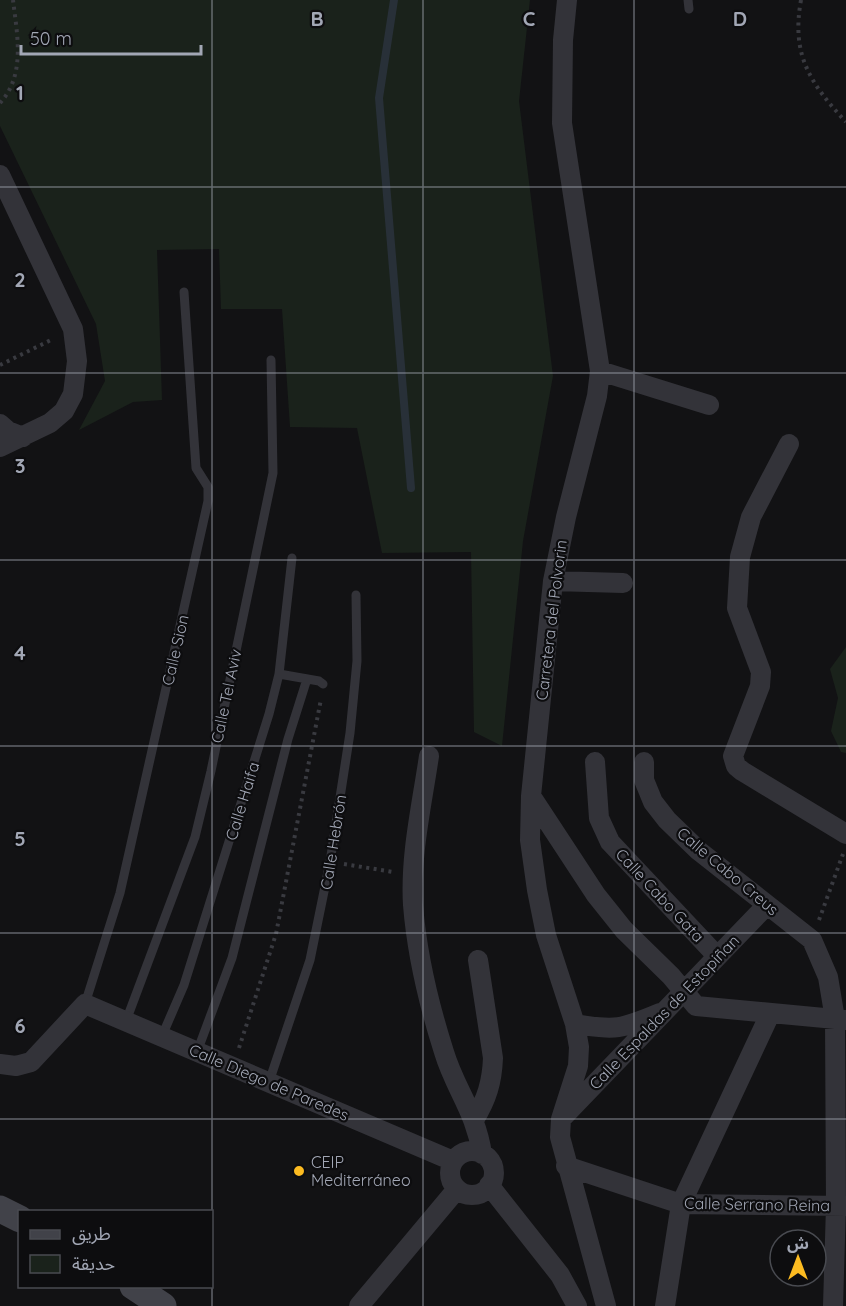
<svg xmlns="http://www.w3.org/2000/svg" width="846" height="1306" font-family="Quicksand,'Noto Sans Arabic',sans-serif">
<rect width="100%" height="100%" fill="#121214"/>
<path fill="#1a221b" d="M0,0H530L519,101L553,376L523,541L502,746L474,732L471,552L382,553L357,428L290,427L282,309H221L219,249L157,250L162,400L133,402L79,430L105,381L96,324L0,126Z
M846,647V753L841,752L831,731L838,698L830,669Z"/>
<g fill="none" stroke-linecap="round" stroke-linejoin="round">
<path stroke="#283038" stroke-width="8" d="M394,0L379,98L411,488"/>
<path stroke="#393a40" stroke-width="4" stroke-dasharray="3 4.5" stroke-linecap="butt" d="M801,0C791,55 810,83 846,122
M0,103C26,75 17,34 13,0
M0,365L53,339
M344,864L393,872
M819,920L843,854
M239,1048L276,934L321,699"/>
<path stroke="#333339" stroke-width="9" d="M688,0L689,9
M279,674L319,681L323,684
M85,1004L120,893L208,501V487L196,468L184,292
M126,1021L195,837L211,771L273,473L271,360
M162,1036L184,985L269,714L279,674L292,558
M197,1052L232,958L288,739L307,679
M269,1082L310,960L330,862L350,733L357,661L356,595"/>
<path stroke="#333339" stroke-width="20" d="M567,0L563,40L562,123L600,371L597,396L566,517L553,581L531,796L530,840L537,890L546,935L575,1024L579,1047L578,1066L561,1119L560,1137L606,1306
M0,175L73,329L77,361L73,394L64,411L50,423L0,447
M600,371L709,405
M0,424L8,431L23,437
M789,444L751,517L740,557L737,608L761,672L760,686L733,756L736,766L742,771L846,834
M553,581L623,583
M429,756C422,804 410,856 413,905C417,955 429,1005 444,1052C455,1089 476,1112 482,1154
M595,762L599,818L610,842L717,956
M644,762V780L653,802L667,820L699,851L812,940L828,977L835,1019L836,1206L833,1306
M531,796L596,895L624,930L671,976L696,1006L846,1020
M575,1024C615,1031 622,1029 660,1013
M0,1064L16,1066L31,1062L85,1004L453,1161
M563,1117L767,905
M474,1120C487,1099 492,1082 493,1058L478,960
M450 1173a22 22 0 1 1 44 0a22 22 0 1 1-44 0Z
M566,1166L681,1204L846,1206
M489,1185L560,1275L577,1306
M359,1306L457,1189
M665,1306L681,1204L770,1014"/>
<path stroke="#414249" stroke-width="27" d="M0,1209L20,1219
M133,1286L163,1306"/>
</g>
<path fill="none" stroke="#a2a7b5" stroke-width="1.5" stroke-opacity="0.55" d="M212,0V1212M423,0V1306M634,0V1306M0,187H846M0,373H846M0,560H846M0,746H846M0,933H846M0,1119H846M212,1212V1286M212,1286V1306"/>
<circle fill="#fcbb21" stroke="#0d0d0f" stroke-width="2" cx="299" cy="1171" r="6"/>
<g text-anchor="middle" stroke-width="4.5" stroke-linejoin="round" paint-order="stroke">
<g font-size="16" fill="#a2a7b5" stroke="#0d0d0f">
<text transform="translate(551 620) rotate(-83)" y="6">Carretera del Polvorin</text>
<text transform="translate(175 650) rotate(-77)" y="6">Calle Sion</text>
<text transform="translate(226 696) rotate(-78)" y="6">Calle Tel Aviv</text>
<text transform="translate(242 801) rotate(-73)" y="6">Calle Haifa</text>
<text transform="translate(333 842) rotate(-81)" y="6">Calle Hebrón</text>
<text transform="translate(728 871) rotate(40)" y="6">Calle Cabo Creus</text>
<text transform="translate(660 895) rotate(47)" y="6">Calle Cabo Gata</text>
<text transform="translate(664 1012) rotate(-46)" y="6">Calle Espaldas de Estopiñan</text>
<text transform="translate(269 1082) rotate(23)" y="6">Calle Diego de Paredes</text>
<text transform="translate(757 1204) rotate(1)" y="6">Calle Serrano Reina</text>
</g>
<g font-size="16" fill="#a2a7b5" stroke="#0d0d0f" text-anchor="start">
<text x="311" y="1168">CEIP<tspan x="311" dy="18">Mediterráneo</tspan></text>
</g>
</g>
<g font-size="20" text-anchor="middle" font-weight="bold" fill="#a2a7b5" stroke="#0d0d0f" stroke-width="4.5" stroke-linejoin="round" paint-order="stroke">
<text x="317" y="26">B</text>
<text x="529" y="26">C</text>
<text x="740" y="26">D</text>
<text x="20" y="100">1</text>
<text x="20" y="287">2</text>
<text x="20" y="473">3</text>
<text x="20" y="660">4</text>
<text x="20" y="846">5</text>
<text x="20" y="1033">6</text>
</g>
<rect x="18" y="1210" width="195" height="78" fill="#0d0d0f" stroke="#494b51" stroke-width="1.5"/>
<rect x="30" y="1230" width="30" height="9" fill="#414249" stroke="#494b51" stroke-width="1.5"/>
<text x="72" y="1240" font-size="18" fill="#a2a7b5">طريق</text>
<rect x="30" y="1255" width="30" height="18" fill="#1a221b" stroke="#494b51" stroke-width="1.5"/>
<text x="72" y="1270" font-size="18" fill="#a2a7b5">حديقة</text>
<g transform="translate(798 1258)"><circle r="28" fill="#0d0d0f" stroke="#494b51" stroke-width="1.5"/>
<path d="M0-4.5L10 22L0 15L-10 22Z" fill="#fcbb21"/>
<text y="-9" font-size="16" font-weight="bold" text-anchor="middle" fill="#a2a7b5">ش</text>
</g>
<path d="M21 45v9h180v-9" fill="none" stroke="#a2a7b5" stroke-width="3"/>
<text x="30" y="45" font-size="18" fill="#a2a7b5" stroke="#0d0d0f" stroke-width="4.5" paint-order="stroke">50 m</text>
</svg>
